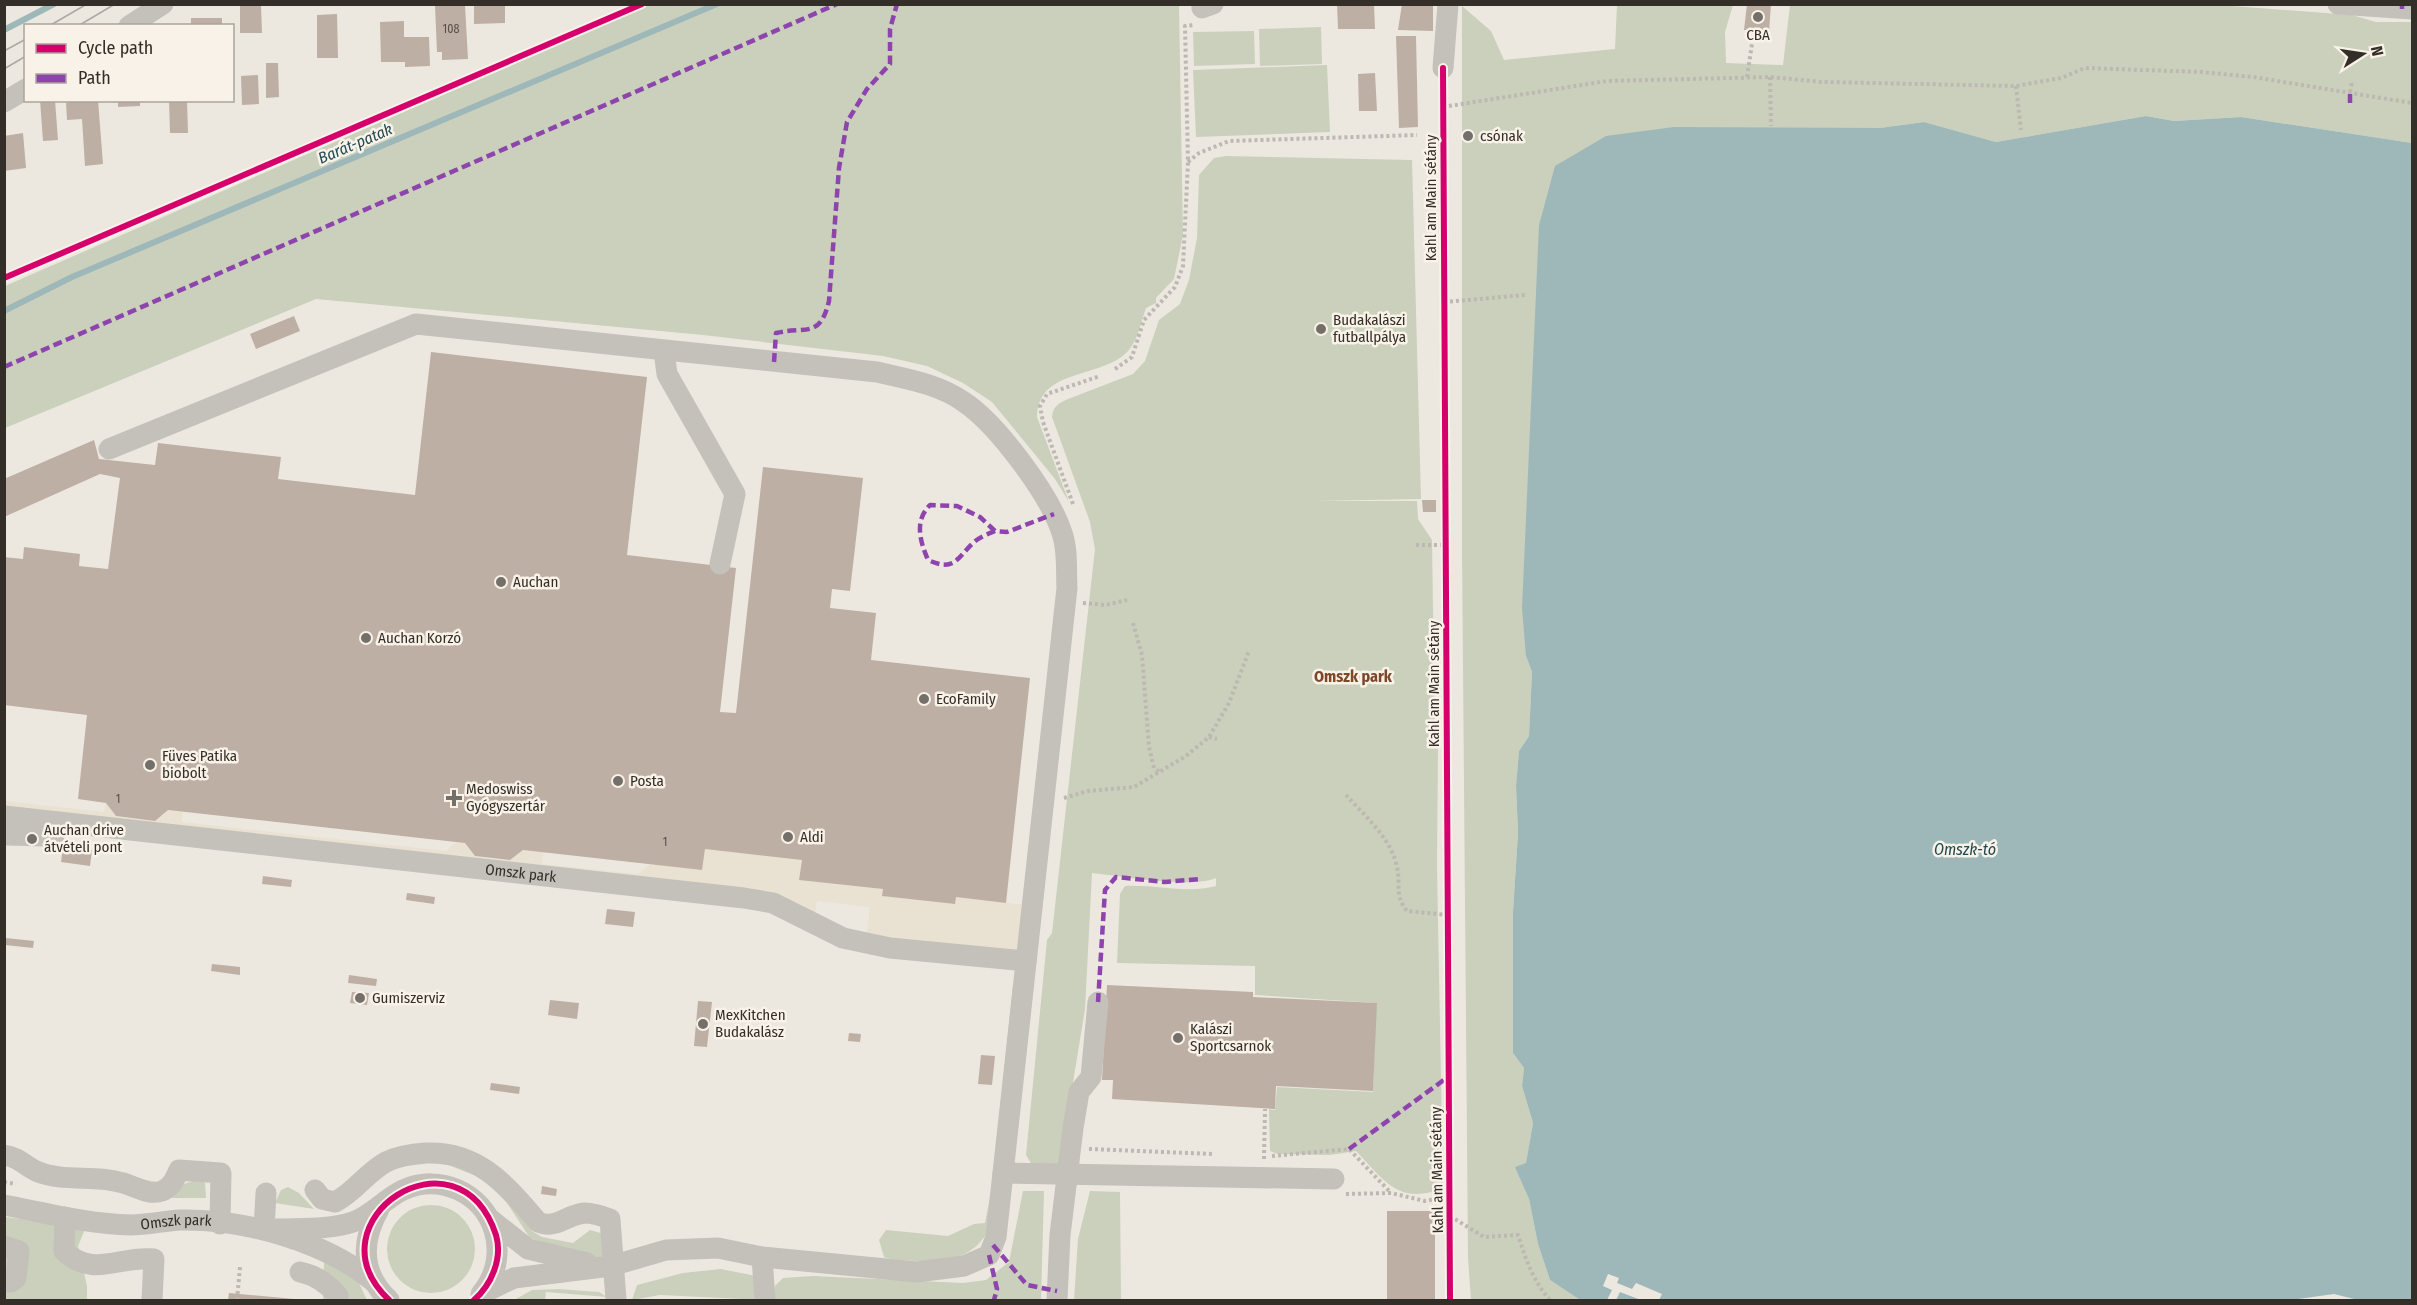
<svg xmlns="http://www.w3.org/2000/svg" width="2417" height="1305" font-family="'Fira Sans Condensed',sans-serif">
<rect width="100%" height="100%" fill="#ece8e0"/>
<path fill="#cad0bb" d="M2206,4L2352,15L2376,22H2412V143L2241,117L2174,121L2146,116L1996,142L1924,122L1880,128H1802L1526,656L1532,672L1529,736L1519,751L1516,787L1518,833L1513,912V1053L1524,1068L1522,1086L1533,1123L1526,1164L1516,1167L1529,1199L1538,1244L1550,1280L1580,1300H1471L1468,1258L1462,549V6L1491,31L1504,60L1615,49L1617,5H1733L1725,32L1726,63L1783,65L1790,5Z
M649,5H1179L1183,235L1174,279L1156,298V303L1146,308C1141,322 1137,344 1125,354C1096,379 1038,369 1037,417L1069,502L1055,479L992,402L963,383L927,366L883,356L703,335L316,299L5,428V286Z
M1321,27L1322,64L1260,66L1259,29Z
M1254,31L1255,64L1194,66L1193,32Z
M1327,65L1330,132L1196,137L1193,70Z
M1226,156L1412,160L1421,499L1314,501H1417L1418,519L1432,540L1435,744L1438,745L1437,866L1443,1188C1398,1206 1384,1180 1356,1151L1330,1155L1278,1154L1270,1151L1269,1109L1275,1110L1277,1087L1373,1092L1376,1003L1255,995V966L1117,963L1120,894L1125,886C1155,884 1186,894 1216,886V878C1192,889 1121,876 1092,873L1085,1009L1060,1162L1056,1167L1032,1165L1026,1155L1047,940L1052,933L1095,549L1090,522L1052,417C1053,406 1059,403 1068,399L1133,374L1145,361L1159,320L1180,304L1189,280L1197,238L1199,175L1214,158Z
M1015,983L989,1230C972,1259 948,1262 916,1261C906,1260 894,1261 884,1257L879,1240L886,1230L948,1236L974,1224L985,1223L992,1187L1013,985Z
M451,1161L476,1171L522,1216L532,1231L542,1237L573,1243L590,1230L604,1234V1256L590,1260L530,1238L507,1203L493,1188L481,1178L451,1166Z
M198,1179L205,1183L206,1198H172L184,1184Z
M288,1187L299,1193L314,1209L275,1203L281,1190Z
M1023,1191H1044L1041,1300H774L775,1286L783,1278L813,1276L963,1283L986,1280L1009,1262Z
M1090,1191L1120,1192L1121,1300H1074L1078,1239Z
M387 1249a44 44 0 1 1 88 0a44 44 0 1 1-88 0Z
M5,1217L86,1227L78,1246L87,1286V1300H5Z
M324,1260L357,1279L367,1300H323Z
M721,1269L756,1276L763,1300L660,1295L632,1300L637,1285L683,1273Z
M558,1289L599,1292L607,1297L546,1292L545,1300H514L532,1290Z"/>
<path fill="#e9e1d1" d="M5,801L104,812L106,803L116,816L120,817L155,821L168,810L182,812V822L446,851L456,842L465,843L475,856L494,859L509,860L523,850L543,852L542,864L638,874L650,864L702,870L705,849L802,860L799,880L883,889L882,896L954,904L956,897L1025,905L1020,944L1016,950L873,941L867,933L870,907L817,901L815,915L798,903L5,813Z"/>
<path fill="#9eb8ba" d="M2146,116L2174,121L2241,117L2412,143V1300H2358L2334,1294L2291,1300H1580L1550,1280L1538,1244L1529,1199L1515,1167L1526,1163L1533,1123L1522,1086L1524,1068L1513,1053V912L1518,833L1516,786L1519,751L1529,736L1532,672L1526,656L1522,608L1539,225L1555,166L1606,136L1674,127L1880,128L1924,122L1996,142Z"/>
<path fill="#ece8e0" d="M1608,1274L1619,1278L1617,1283L1632,1289L1636,1283L1662,1294L1659,1300H1641L1620,1292L1616,1300H1607L1612,1290L1603,1286Z"/>
<g fill="none" stroke-linecap="round" stroke-linejoin="round">
<path stroke="#9eb8ba" stroke-width="6" d="M4,30L54,4
M4,311L72,277L717,4"/>
</g>
<path fill="#beafa4" d="M474,4H505V23L474,24Z
M1337,4H1374L1375,29H1338Z
M1402,4H1433V31L1398,30Z
M1747,4H1771L1769,32L1744,30Z
M240,5H261L262,33H240Z
M465,5L468,59L442,60V52H437L435,6Z
M337,14L338,58H317V15Z
M191,18H222V26H191Z
M404,21V37H429L430,66L405,67V62H381L380,22Z
M1396,36H1416L1418,127L1399,128Z
M266,63H278L279,97L266,98Z
M1375,73L1377,111H1359L1358,74Z
M258,75L259,104L242,105L241,76Z
M40,100H55L58,140L43,141Z
M81,100H98L103,164L85,166L82,119L67,120L66,103Z
M118,100H140V106L118,107Z
M169,100H187L188,133H170Z
M23,133L26,168L4,171V136Z
M294,316L300,331L256,349L250,334Z
M431,352L647,377L627,555L736,568L720,712L736,713L763,467L863,478L850,591L832,589L830,608L876,613L871,660L1030,678L1006,903L956,897L955,904L882,896L883,889L799,880L802,860L705,849L702,870L523,850L510,860L475,856L465,843L168,810L155,821L116,816L106,803L78,799L87,715L4,705V557L23,559L24,547L80,554L79,566L108,569L120,478L100,474L4,517V479L94,440L99,459L155,465L158,443L281,457L278,479L415,495Z
M1422,500H1436V512H1423Z
M63,847L92,850L90,866L61,862Z
M263,876L292,880L291,887L262,884Z
M407,893L435,897L434,904L406,900Z
M607,909L635,912L633,927L605,924Z
M6,938L34,941L33,948L5,945Z
M212,964L240,967V975L211,971Z
M349,975L377,979L376,986L348,983Z
M1107,985L1253,992V997L1377,1003L1373,1091L1276,1086L1275,1109L1112,1099L1113,1080H1102Z
M352,992L369,993L367,1005L350,1003Z
M550,1000L579,1003L577,1019L548,1015Z
M698,1001L712,1002L707,1047L694,1046Z
M849,1033L861,1034L860,1042L848,1041Z
M981,1055L995,1056L992,1085L978,1084Z
M491,1083L520,1087L519,1094L490,1090Z
M542,1186L557,1189L556,1196L541,1194Z
M1387,1211H1435V1299H1387Z
M229,1293L294,1299V1300H228Z"/>
<g fill="none" stroke-linecap="round" stroke-linejoin="round">
<path stroke="#bdb8b2" stroke-width="4" stroke-dasharray="3 3" stroke-linecap="butt" d="M1747,77L1752,44
M1770,77L1771,126
M2016,86L2021,130
M2350,92L2352,82
M1443,107L1607,81L1770,77L1822,82L2016,86L2061,78L2085,68L2202,72L2253,77L2412,103
M1432,145L1442,144
M1188,162L1199,153L1229,141L1417,135
M1444,302L1525,295
M1115,369L1132,357L1144,320L1175,287L1183,266L1188,162L1185,26L1194,25
M1073,504L1043,422L1040,406L1047,394L1100,376
M1416,545H1445
M1083,603L1105,605L1127,600
M1133,623L1142,655L1149,747L1154,768L1161,773
M1209,737L1217,739
M1346,795C1365,816 1391,838 1397,867C1401,886 1394,895 1407,911L1448,915
M1064,798L1088,791L1134,787L1186,756L1209,737L1229,703L1249,651
M1089,1149L1213,1154
M1272,1156L1349,1149L1391,1193
M1264,1159L1265,1109
M4,1182L16,1184
M1346,1194L1391,1193L1425,1201L1449,1197
M1450,1216L1484,1237L1518,1235C1526,1260 1533,1281 1550,1300
M237,1300L240,1267"/>
<g stroke="#c4c0ba" stroke-width="21">
<path d="M2338,4L2412,9"/>
<path d="M1202,8L1213,4"/>
<path d="M129,26L163,4"/>
<path d="M1443,68L1448,4"/>
<path d="M4,102L26,89"/>
<path d="M664,351L667,374L735,494L720,564"/>
<path d="M109,449L416,324L877,372C907,379 939,384 964,402C997,424 1050,495 1062,533C1068,550 1066,570 1067,588L996,1237L989,1255L964,1266L917,1272L762,1257L718,1248L666,1250L611,1266L514,1278L483,1293"/>
<path id="s1" d="M4,816L744,898L773,903L843,938L890,948L1026,961"/>
<path d="M7,835L46,836L54,841"/>
<path d="M4,1155C21,1158 23,1165 36,1171C64,1183 95,1174 123,1183C135,1186 149,1196 162,1191C172,1187 175,1179 179,1170L221,1173L220,1224"/>
<path d="M1003,1173L1334,1179"/>
<path d="M315,1190L322,1199L335,1202C355,1192 366,1173 386,1162C398,1156 412,1154 426,1153C479,1151 506,1185 538,1222C556,1230 567,1214 585,1213C594,1213 602,1216 610,1219L616,1300"/>
<path id="s2" d="M4,1205C46,1213 88,1224 131,1225C147,1225 164,1221 181,1220C244,1219 324,1241 373,1281"/>
<path d="M379,1209C361,1241 360,1273 389,1300"/>
<path d="M65,1217L64,1251C94,1279 120,1255 154,1259L152,1300"/>
<path d="M490,1219L528,1249L587,1263"/>
<path d="M264,1229L266,1193"/>
<path d="M276,1229C301,1228 329,1230 353,1222C373,1215 384,1199 403,1190C440,1173 482,1193 494,1230C501,1253 496,1276 481,1294"/>
<path d="M4,1246L19,1251L16,1278L11,1282H4"/>
<path d="M762,1257L765,1300"/>
<path d="M300,1272C315,1275 328,1284 338,1296V1300"/>
<path d="M1057,1300L1060,1235L1073,1128L1079,1092L1091,1077L1098,1002"/>
</g>
<path stroke="#aca8a3" stroke-width="1.5" d="M49,26L87,4
M78,26L115,4
M4,51L26,39
M4,69L26,56"/>
<path stroke="#8e44ad" stroke-width="4.5" stroke-dasharray="9 4.5" stroke-linecap="butt" d="M2402,9V4
M2350,103V92
M774,362L776,333C806,326 820,339 829,301L839,168L847,122L867,89L890,64V29L897,4
M4,367L837,4
M995,531C988,534 980,537 974,542C956,559 955,572 928,560C920,541 914,521 930,505L957,506L980,517L995,531L1007,532L1054,514
M1098,1002L1105,890L1116,877L1165,882L1200,879
M1349,1149L1448,1077
M993,1245L1027,1285L1057,1291
M989,1255L997,1289L994,1300"/>
<defs>
<path id="cycleway" d="M1443,68L1450,1300
M4,278L642,4
M389,1300C306,1221 458,1121 496,1235C503,1259 491,1285 474,1300"/>
</defs>
<use href="#cycleway" stroke="#f8f2e8" stroke-width="10"/>
<use href="#cycleway" stroke="#d6006c" stroke-width="6"/>
</g>
<g fill="#746f68" stroke="#f8f2e8" stroke-width="2">
<circle cx="1758" cy="17" r="6"/>
<circle cx="1468" cy="136" r="6"/>
<circle cx="1321" cy="329" r="6"/>
<circle cx="501" cy="582" r="6"/>
<circle cx="366" cy="638" r="6"/>
<circle cx="924" cy="699" r="6"/>
<circle cx="150" cy="765" r="6"/>
<circle cx="618" cy="781" r="6"/>
<path d="M451 789h6v6h6v6h-6v6h-6v-6h-6v-6h6z"/>
<circle cx="788" cy="837" r="6"/>
<circle cx="32" cy="839" r="6"/>
<circle cx="360" cy="998" r="6"/>
<circle cx="703" cy="1024" r="6"/>
<circle cx="1178" cy="1038" r="6"/>
</g>
<g text-anchor="middle" stroke-width="5" stroke-linejoin="round" paint-order="stroke">
<g font-size="12" fill="#564e47">
<text x="451" y="33">108</text>
<text x="118" y="803">1</text>
<text x="665" y="846">1</text>
</g>
<g font-size="15" fill="#342e28" stroke="#f8f2e8" text-anchor="start">
<text x="1758" y="40" text-anchor="middle">CBA</text>
<text x="1480" y="141">csónak</text>
<text x="1333" y="325">Budakalászi<tspan x="1333" dy="17">futballpálya</tspan></text>
<text x="513" y="587">Auchan</text>
<text x="378" y="643">Auchan Korzó</text>
<text x="936" y="704">EcoFamily</text>
<text x="162" y="761">Füves Patika<tspan x="162" dy="17">biobolt</tspan></text>
<text x="630" y="786">Posta</text>
<text x="466" y="794">Medoswiss<tspan x="466" dy="17">Gyógyszertár</tspan></text>
<text x="44" y="835">Auchan drive<tspan x="44" dy="17">átvételi pont</tspan></text>
<text x="800" y="842">Aldi</text>
<text x="372" y="1003">Gumiszerviz</text>
<text x="715" y="1020">MexKitchen<tspan x="715" dy="17">Budakalász</tspan></text>
<text x="1190" y="1034">Kalászi<tspan x="1190" dy="17">Sportcsarnok</tspan></text>
</g>
<g font-size="15" fill="#342e28" stroke="#f8f2e8">
<text transform="translate(1431 198) rotate(-90)" y="5">Kahl am Main sétány</text>
<text transform="translate(1434 684) rotate(-90)" y="5">Kahl am Main sétány</text>
<text dy="5" stroke="none"><textPath href="#s1" startOffset="520">Omszk park</textPath></text>
<text transform="translate(1437 1170) rotate(-91)" y="5">Kahl am Main sétány</text>
<text dy="5" stroke="none"><textPath href="#s2" startOffset="174">Omszk park</textPath></text>
</g>
<g font-size="16" font-style="italic" fill="#214952" stroke="#f8f2e8">
<text transform="translate(355 143) rotate(-23)" y="6">Barát-patak</text>
<text x="1965" y="855">Omszk-tó</text>
</g>
<g font-size="16" font-weight="bold" fill="#7d4728" stroke="#f8f2e8">
<text x="1353" y="682">Omszk park</text>
</g>
</g>
<rect width="2417" height="1305" fill="none" stroke="#342e28" stroke-width="12"/>
<rect x="24" y="24" width="210" height="78" fill="#f8f2e8" stroke="#aaa49b" stroke-width="1.5"/>
<rect x="36" y="44" width="30" height="9" fill="#d6006c" stroke="#aaa49b" stroke-width="1.5"/>
<text x="78" y="54" font-size="18" fill="#342e28">Cycle path</text>
<rect x="36" y="74" width="30" height="9" fill="#8e44ad" stroke="#aaa49b" stroke-width="1.5"/>
<text x="78" y="84" font-size="18" fill="#342e28">Path</text>
<g transform="translate(2363 54) rotate(78)" stroke="#f8f2e8" stroke-width="4.5" paint-order="stroke">
<path d="M0-4.5L10 22L0 15L-10 22Z" fill="#342e28"/>
<text y="-9" font-size="16" font-weight="bold" text-anchor="middle" fill="#342e28">N</text>
</g>
</svg>
